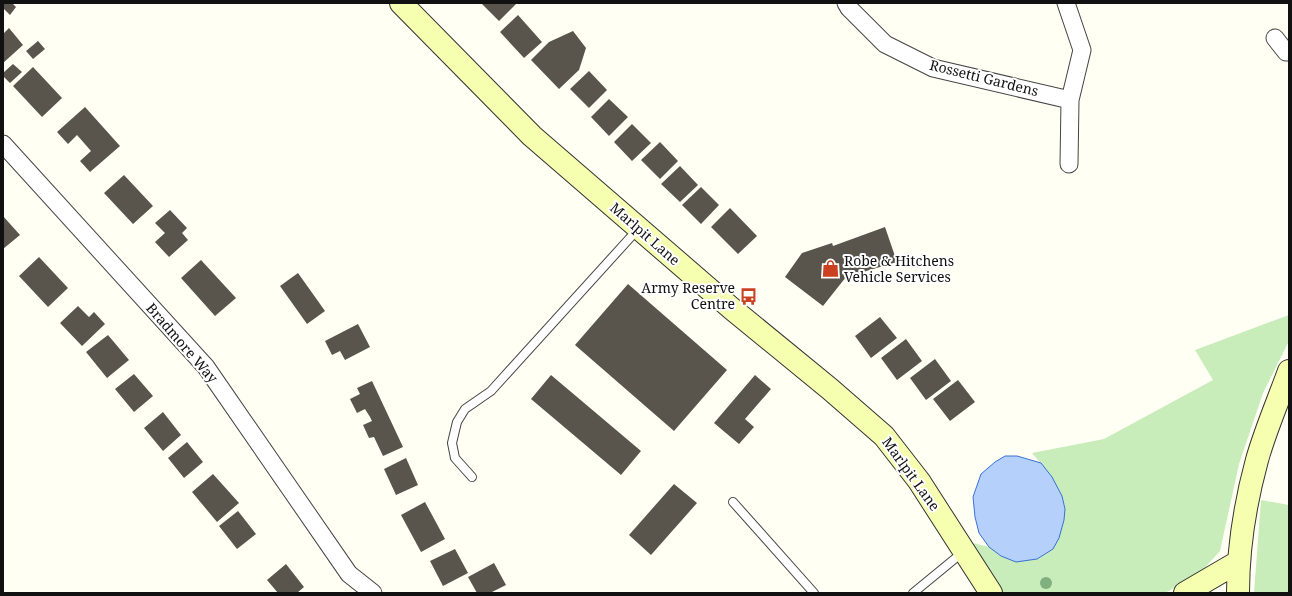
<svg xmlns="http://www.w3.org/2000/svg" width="1292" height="596" font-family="'Noto Serif',serif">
<rect width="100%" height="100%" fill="#fffff4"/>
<path fill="#c8edba" d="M1289,315V341L1263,393L1239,464L1220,551L1201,572L1165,593H1003L973,543L989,547L1001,556L1037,559L1053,549C1055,541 1065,515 1065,508C1063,489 1044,467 1032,453L1104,439L1213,380L1195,350Z
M1261,500L1289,505V593H1254Z"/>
<path fill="#b5d0fa" stroke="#3770d6" d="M1005,456H1017L1041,463L1052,477L1062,496L1065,509L1064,520L1059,538L1053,549L1037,559L1016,562L1001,556L989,547L979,533L975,517L973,497L981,474L995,462Z"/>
<path fill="#5a554c" d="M3,3H12L16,7L10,15L3,8Z
M481,3H517L499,21Z
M518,15L542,42L524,58L500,32Z
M9,28L23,45L3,63V34Z
M573,31L586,48L579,70L559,89L531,60L549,42Z
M38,41L45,49L33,59L26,51Z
M13,64L22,72L10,83L3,76V73Z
M33,67L62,98L42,117L13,86Z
M589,71L607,90L589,108L570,89Z
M609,99L628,117L609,136L591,117Z
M85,107L120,146L90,172L80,161L91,151L77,135L68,144L57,132Z
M632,124L651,143L632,161L614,142Z
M660,142L678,161L660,179L641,160Z
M680,166L698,185L680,202L661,184Z
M124,175L153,206L133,224L104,193Z
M701,187L719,205L701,224L682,205Z
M730,208L757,236L738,254L711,227Z
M170,210L187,228L182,233L188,240L169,257L155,242L165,233L155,223Z
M3,216L20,235L3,249Z
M885,227L897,262L846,277L823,306L785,277L802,253L832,243L833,246Z
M39,257L68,288L48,307L19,276Z
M201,260L236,298L215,316L181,278Z
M298,273L325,311L307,324L280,286Z
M628,284L727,370L674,431L575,345Z
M78,306L89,317L94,312L105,324L82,346L60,323Z
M880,317L897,338L871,358L855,336Z
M358,324L370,347L345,360L340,351L332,355L325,341Z
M108,335L129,360L107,378L86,352Z
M906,339L922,361L897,380L881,358Z
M935,359L951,381L926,400L910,378Z
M134,374L153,396L134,412L115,389Z
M551,375L641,451L621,475L531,399Z
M755,375L771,389L745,419L754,427L739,444L714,423Z
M958,380L975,402L950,421L933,399Z
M372,381L403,447L383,456L374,437L369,438L363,425L372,421L370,417L365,409L357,413L350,399L360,394L357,388Z
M163,412L181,435L163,451L144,428Z
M187,442L203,462L184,478L168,458Z
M406,458L418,485L396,495L384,469Z
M213,474L239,503L217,522L192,492Z
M674,484L697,503L651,555L629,535Z
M425,502L445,539L421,552L401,515Z
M238,511L256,534L237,549L219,526Z
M455,549L468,573L443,586L430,561Z
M494,563L506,585L490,593H477L468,577Z
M286,564L304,587L297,593H278L267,580Z"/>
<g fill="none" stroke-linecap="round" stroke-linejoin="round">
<defs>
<path id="lane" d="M472,477L455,458L452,443L457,422L465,409L491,391L638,229
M733,502L814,593
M913,593L963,552"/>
<path id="street" d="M846,3L849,8L885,44L933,68L1070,100
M1066,3L1082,50L1070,100L1069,164
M1275,38L1286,52H1289
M3,144L206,367L349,574L373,593"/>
<path id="secondary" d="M401,3L532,136L731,308L830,389L884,436L919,481L991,593
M1185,593L1238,562
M1238,593C1238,548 1245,504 1257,460C1265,431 1279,399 1289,371"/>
</defs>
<use href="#lane" stroke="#444" stroke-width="10"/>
<use href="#street" stroke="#444" stroke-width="19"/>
<use href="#secondary" stroke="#333" stroke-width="24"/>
<use href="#lane" stroke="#fff" stroke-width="8"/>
<use href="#street" stroke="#fff" stroke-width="17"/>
<use href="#secondary" stroke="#f5ffaf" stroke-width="22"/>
</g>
<circle fill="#82af7e" cx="1046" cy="583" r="6"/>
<defs>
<symbol id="shop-bare" viewBox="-9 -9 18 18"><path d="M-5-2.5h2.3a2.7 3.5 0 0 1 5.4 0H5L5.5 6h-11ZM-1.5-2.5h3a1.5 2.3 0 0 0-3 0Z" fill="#cb401e" stroke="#fff" stroke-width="2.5" paint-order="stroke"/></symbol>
<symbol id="bus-bare" viewBox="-9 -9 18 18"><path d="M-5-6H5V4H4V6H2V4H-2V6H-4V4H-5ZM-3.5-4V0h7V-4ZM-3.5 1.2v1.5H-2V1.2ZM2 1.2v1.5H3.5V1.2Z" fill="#cb401e" stroke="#fff" stroke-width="2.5" paint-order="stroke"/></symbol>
</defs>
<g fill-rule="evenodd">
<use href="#shop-bare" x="818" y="256" width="25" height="25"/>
<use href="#bus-bare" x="736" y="284" width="25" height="25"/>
</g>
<g text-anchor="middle" stroke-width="4" stroke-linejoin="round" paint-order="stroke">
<g font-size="14" fill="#111" stroke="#fff">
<text transform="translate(984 78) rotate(14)" y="5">Rossetti Gardens</text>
<text transform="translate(645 234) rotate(41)" y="5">Marlpit Lane</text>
<text transform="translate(182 343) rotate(49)" y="5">Bradmore Way</text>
<text transform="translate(911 474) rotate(54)" y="5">Marlpit Lane</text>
</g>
<g font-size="14" fill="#111" stroke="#fff" text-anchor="start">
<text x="844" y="266">Robe &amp; Hitchens<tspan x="844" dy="16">Vehicle Services</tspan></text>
<text x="735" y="293" text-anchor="end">Army Reserve<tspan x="735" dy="16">Centre</tspan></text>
</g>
</g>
<rect width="1292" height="596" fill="none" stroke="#111111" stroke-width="8"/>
</svg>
